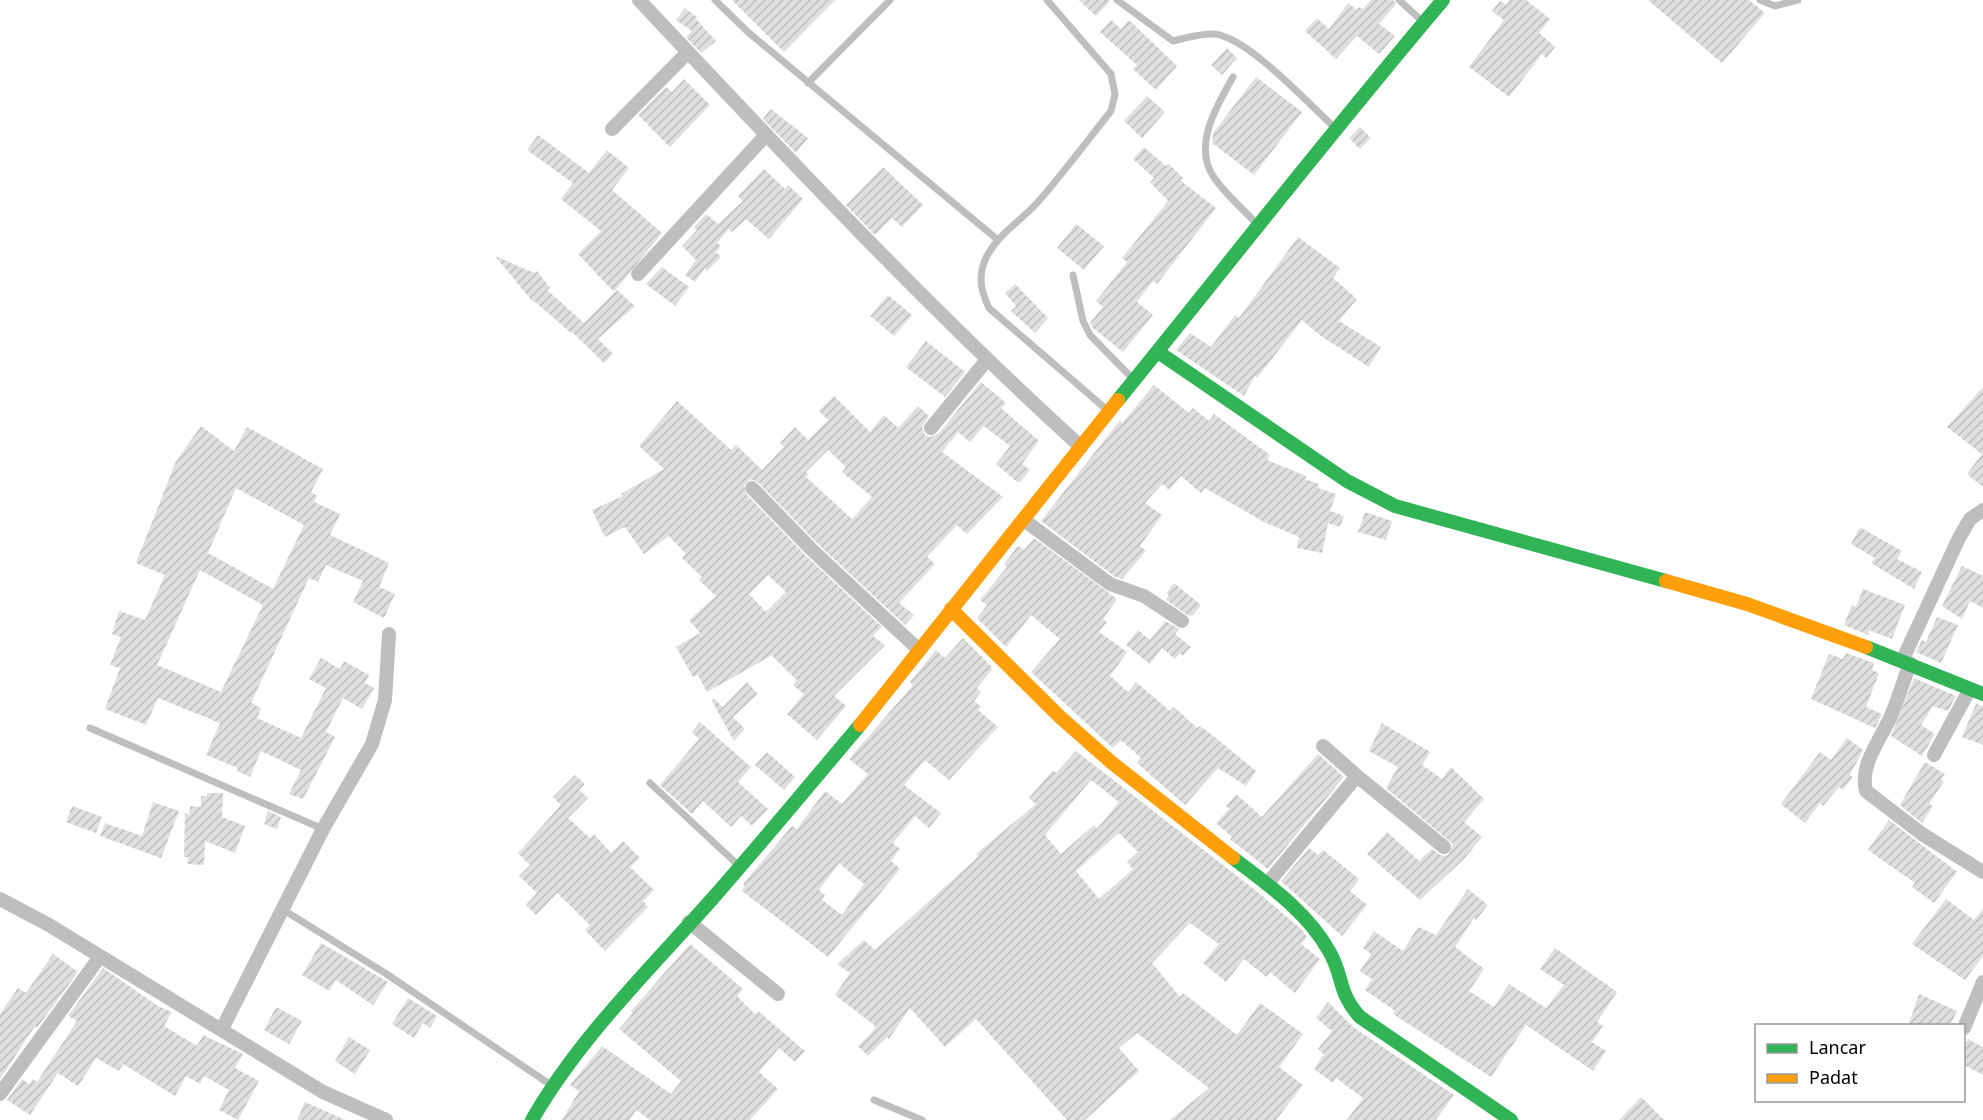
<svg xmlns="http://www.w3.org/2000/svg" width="1983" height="1120" font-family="'Noto Sans',sans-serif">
<defs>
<pattern id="building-hatch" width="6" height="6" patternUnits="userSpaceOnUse" patternTransform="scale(1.5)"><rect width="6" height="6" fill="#dfdfdf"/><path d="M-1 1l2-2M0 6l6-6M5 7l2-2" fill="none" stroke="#bebebe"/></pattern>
</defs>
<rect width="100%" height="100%" fill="#fff"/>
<path fill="url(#building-hatch)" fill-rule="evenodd" d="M732,0H835L784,52Z
M1079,0H1111L1096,16Z
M1371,0H1393L1396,4L1379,24L1395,36L1379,54L1357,36L1336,59L1305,31L1317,18L1329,29L1348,3L1357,10L1359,7L1363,9Z
M1510,0H1526L1550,19L1539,33L1555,47L1546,58L1542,54L1509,97L1469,67L1504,20L1492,11L1500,1L1506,5Z
M1648,0H1749L1765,13L1722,63Z
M685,8L697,17L696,19L716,41L701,53L686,37L692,31L676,20Z
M1111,20L1121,29L1129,20L1177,66L1156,90L1133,69L1137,65L1100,32Z
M1227,48L1237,58L1222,75L1211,65Z
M1256,77L1302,112L1254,175L1212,143L1213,133Z
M684,79L710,105L670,147L638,115L666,87L672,92Z
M1147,96L1165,112L1142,138L1124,121Z
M771,109L808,138L796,153L763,119Z
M1360,127L1371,138L1360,149L1349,138Z
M538,135L589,173L607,150L629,168L612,190L662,233L614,292L578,254L601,231L561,199L573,183L527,150Z
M1144,147L1166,166L1169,164L1183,178L1181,181L1216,208L1157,284L1153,281L1137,302L1153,315L1123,352L1093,328L1090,323L1103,307L1096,301L1127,262L1122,258L1168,201L1150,182L1154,178L1133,159Z
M883,167L923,205L902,227L892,218L875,235L846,205Z
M764,169L785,189L788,185L803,199L769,239L746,219L732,232L729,229L717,243L721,246L716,252L721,257L707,271L705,268L695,282L685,275L696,260L682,246L697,230L694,227L706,214L718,224L743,201L738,196Z
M1076,224L1104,246L1084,270L1057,248Z
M1298,237L1340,268L1333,278L1357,299L1339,321L1381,347L1369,367L1321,336L1302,320L1257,378L1255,376L1244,396L1176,350L1190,333L1211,347L1235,315L1239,318Z
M495,256L534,273L537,271L550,288L547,290L584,323L617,290L635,306L598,339L613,354L604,363L572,332L571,333L534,301L533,302Z
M662,267L689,287L675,306L646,284Z
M1015,284L1048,318L1035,333L1011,311L1016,306L1005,293Z
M888,295L912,315L894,336L870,316Z
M926,341L965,372L945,397L906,367Z
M981,382L1006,403L1001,408L1039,441L1022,464L1030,470L1020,482H1017L996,464L1010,446L984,426L970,442L958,432L942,452L1003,497L967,534L957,525L927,557L935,564L899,603L914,615L905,625L818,544L758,482L750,479L744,485L746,494L806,556L882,627L873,636L885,645L834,696L846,706L817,740L787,714L804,694L793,685L797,680L772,656L774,654L707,692L698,675L693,677L676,647L700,633L689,620L716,596L699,580L702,577L682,558L686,554L669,536L644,554L625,527L605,537L592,510L623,496L621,494L664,469L639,446L677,401L731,450L736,445L762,470L784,447L780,443L795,427L808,440L828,420L819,411L834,396L870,432L884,415L898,428L918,406L929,416L922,427L925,435L930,437L938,434ZM828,450L846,467L842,472L872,497L852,519L806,477L808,475L806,472ZM768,575L786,592L766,612L749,594Z
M1154,385L1189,413L1193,408L1209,421L1214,414L1270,455L1267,460L1306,476L1305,479L1319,484L1318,488L1336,494L1330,511L1344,516L1340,527L1328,523L1322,553L1297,548L1299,537L1264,522L1205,488L1201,493L1181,476L1169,490L1162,484L1145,503L1162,515L1140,546L1146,551L1122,579L1114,576L1041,521L1120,420L1122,423Z
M1983,387V487L1967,474L1982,454L1947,427Z
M201,426L234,451L247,427L323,469L311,492L317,496L314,502L340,514L330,535L389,563L379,587L395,594L384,618L353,602L363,581L326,565L318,582L309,578L251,703L261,708L257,718L301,738L326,688L309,679L321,658L340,669L344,661L369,675L365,683L374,688L362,709L343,698L326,732L335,737L303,799L289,794L301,770L261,751L250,777L237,771L238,768L206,755L220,723L158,698L146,725L105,709L120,668L110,665L121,637L112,634L119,611L145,620L165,575L136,563L176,461ZM236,488L304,525L273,589L208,553ZM200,570L263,605L221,692L157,665Z
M1365,512L1392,521L1386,540L1358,532Z
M1860,527L1902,551L1897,559L1922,572L1914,589L1871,563L1875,558L1851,544Z
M1034,538L1117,599L1103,619L1107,622L1099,632L1127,652L1110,676L1128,692L1136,682L1170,711L1174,707L1197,728L1200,726L1211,734L1256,771L1246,786L1218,768L1185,805L1137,763L1141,758L1121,740L1113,748L1031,672L1060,639L1031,615L1006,647L977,618L987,605L980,600L1007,567L1004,564L1018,546L1024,550Z
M1962,566L1983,576V608L1970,601L1962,619L1942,606Z
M1174,583L1201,605L1193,615L1189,616L1166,600L1169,595L1166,593Z
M1863,589L1905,605L1892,639L1869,630L1868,635L1844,625L1852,605L1856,607Z
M1937,617L1958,625L1941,663L1916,652L1922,640L1926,642Z
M1165,621L1179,629L1175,634L1191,647L1183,656L1180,653L1175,659L1162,648L1150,664L1126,645L1138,630L1150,640Z
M963,638L991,666L992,670L977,688L981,692L974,701L981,707L978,710L998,727L949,780L925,760L904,785L941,813L929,828L915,816L893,843L900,849L891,861L900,869L828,957L742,891L745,886L743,884L792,826L797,829L825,791L842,804L868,774L849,759L913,685L910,682L936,650L945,658ZM839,863L864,884L842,915L822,900L825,895L819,890Z
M1846,653L1874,663L1872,670L1879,673L1866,707L1882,714L1875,728L1811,699L1829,654L1843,659Z
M1914,678L1956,696L1948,711L1933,706L1921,725L1935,734L1922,756L1891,736Z
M747,682L758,694L733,717L745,729L734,741L712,701L714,699L723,707Z
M1976,704L1983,706V745L1962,737Z
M700,722L751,767L738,782L768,809L752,826L741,816L731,827L703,801L692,814L660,785L699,739L692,732Z
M1382,723L1430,752L1422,765L1442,779L1451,767L1484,799L1464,822L1482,837L1465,858L1420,900L1367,854L1387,832L1419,861L1432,849L1442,856L1448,855L1453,844L1386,788L1398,767L1369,751Z
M1847,738L1863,750L1850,775L1853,777L1843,790L1839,787L1823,806L1820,803L1805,823L1781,804L1820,752L1831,760Z
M1076,751L1259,893L1303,931L1307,937L1301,944L1320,959L1295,993L1270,972L1266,977L1244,959L1226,982L1203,963L1219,944L1190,923L1152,963L1180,997L1183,993L1237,1035L1260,1003L1303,1034L1279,1067L1303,1085L1276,1120H1170L1209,1088L1137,1033L1119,1048L1139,1071L1085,1120H1067L976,1019L945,1047L910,1008L889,1039L887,1037L868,1056L858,1046L875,1029L874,1025L835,995L850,973L837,964L864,940L875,950L979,856L976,854L1036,804L1029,798L1053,770L1056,773ZM1091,780L1119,802L1097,829L1094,825L1061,854L1045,835ZM1119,833L1138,852L1127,862L1133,869L1099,899L1076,871Z
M767,752L795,777L784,790L755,765Z
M1318,754L1344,777L1268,869L1230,839L1232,837L1216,823L1229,809L1226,806L1236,794L1262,817Z
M1925,762L1945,774L1941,779L1944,781L1929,804L1933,806L1922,823L1900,805Z
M575,775L585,784L579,790L588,798L568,818L590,838L594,834L611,853L623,841L640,858L630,867L654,890L643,901L648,907L605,951L585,930L590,925L557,893L536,915L526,905L537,893L519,876L530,865L518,853L561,805L553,797Z
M207,793H223L222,817L245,826L235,853L205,841L204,865L187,864L188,857H184L185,813L189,815L190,806L201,807V796H207Z
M153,802L179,811L161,858L100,836L105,823L142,836Z
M72,806L102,817L96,833L66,822Z
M268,811L281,817L277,829L264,824Z
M1889,820L1957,872L1934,903L1912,887L1915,883L1868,850Z
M1309,848L1318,855L1323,850L1359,879L1350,891L1367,905L1342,936L1281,881Z
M1468,889L1488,905L1476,920L1474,918L1455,947L1484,969L1469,991L1494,1007L1509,984L1546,1008L1564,985L1540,969L1555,948L1617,992L1597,1022L1603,1026L1592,1042L1606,1051L1593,1071L1526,1025L1491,1077L1393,1014L1395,1011L1365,990L1372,979L1360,971L1371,954L1363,948L1374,931L1403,951L1418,927L1436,935Z
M1946,899L1974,920L1983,909V956L1965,980L1912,944Z
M321,943L388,982L373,1005L336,980L329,991L302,975Z
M690,944L743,989L737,996L755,1014L758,1011L805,1051L795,1062L779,1048L759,1072L778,1089L750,1120H650L636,1110L630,1120H562L579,1091L570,1085L602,1046L671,1094L681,1081L619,1029L633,1013L631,1011Z
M53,954L78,972L37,1028L35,1026L0,1079V1014L18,988L26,993Z
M103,968L158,1006L172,1012L164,1026L197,1046L203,1035L243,1054L235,1068L259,1081L238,1120L219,1110L229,1090L204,1076L200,1084L186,1076L175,1096L123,1064L119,1071L96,1058L78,1086L58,1073L30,1115L7,1100L22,1079L29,1084L33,1079L37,1082L77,1021L68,1016Z
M1919,994L1957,1011L1950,1026H1908Z
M408,998L437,1016L430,1028L423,1023L414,1038L392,1024Z
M1328,1002L1353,1027L1454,1095L1436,1120H1347L1363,1098L1336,1078L1333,1083L1314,1069L1324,1054L1318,1049L1332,1031L1316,1018Z
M276,1007L302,1021L289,1044L264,1030Z
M349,1037L370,1050L355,1074L335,1061Z
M1968,1039L1983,1047V1075L1964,1065V1047Z
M1641,1097L1664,1120H1619Z
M305,1102L345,1120H297Z"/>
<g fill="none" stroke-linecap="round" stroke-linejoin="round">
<path stroke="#bebebe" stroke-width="7" d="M715,0L749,33L998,240
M1047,0L1111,74L1115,94L1111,111C1087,141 1064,172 1038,202C1021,221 996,235 985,260C978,278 981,291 989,308L1106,409
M1117,0L1173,41C1187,38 1200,33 1215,34C1248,38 1307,102 1333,126
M1399,0L1421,20
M1760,0L1775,6L1798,0
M1233,77C1217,105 1193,145 1213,176C1224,193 1243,209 1257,224
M808,83L890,0
M1073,275L1083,321L1090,335L1133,379
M90,728L323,829
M650,783L738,865
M282,909L385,973L548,1083
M874,1100L922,1120"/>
<path stroke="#bebebe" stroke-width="14" d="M639,0C783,153 926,306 1081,447
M612,129L688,52
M638,274L766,135
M931,428L986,361
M752,488L812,550L918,649
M1024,520L1110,584L1144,596L1182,621
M1902,661L1959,538L1970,519L1983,510
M1910,663C1904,680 1898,699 1891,716C1881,739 1859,765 1866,791L1922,834L1983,872
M1323,746L1357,776
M1934,755L1970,689
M1267,884L1357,776L1444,847
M0,899L49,925L323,1092L386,1120
M689,922L778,994
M1964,1028L1983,982
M222,1029L323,829L372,744L385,700L389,634
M0,1094L99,958"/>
<path stroke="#30b455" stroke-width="14" d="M1158,352L1347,481L1395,506L1666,581
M1118,400C1226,267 1332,131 1443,0
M1866,647L1983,694
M1233,858C1268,885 1307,911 1329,951C1344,976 1337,992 1360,1017L1511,1120
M532,1120C579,1038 650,969 713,898C763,841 811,783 860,725"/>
<path stroke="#ff9f0a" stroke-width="14" d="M1666,581L1747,604L1866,647
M951,609L1060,717L1111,762L1233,858
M860,725L1118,400"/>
</g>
<rect x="1755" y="1024" width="210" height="78" fill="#ffffff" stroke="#999999" stroke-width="1.5"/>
<rect x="1767" y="1044" width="30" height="9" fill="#30b455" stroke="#999999" stroke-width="1.5"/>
<text x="1809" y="1054" font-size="18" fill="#000000">Lancar</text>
<rect x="1767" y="1074" width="30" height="9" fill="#ff9f0a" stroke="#999999" stroke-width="1.5"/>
<text x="1809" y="1084" font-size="18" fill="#000000">Padat</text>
</svg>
